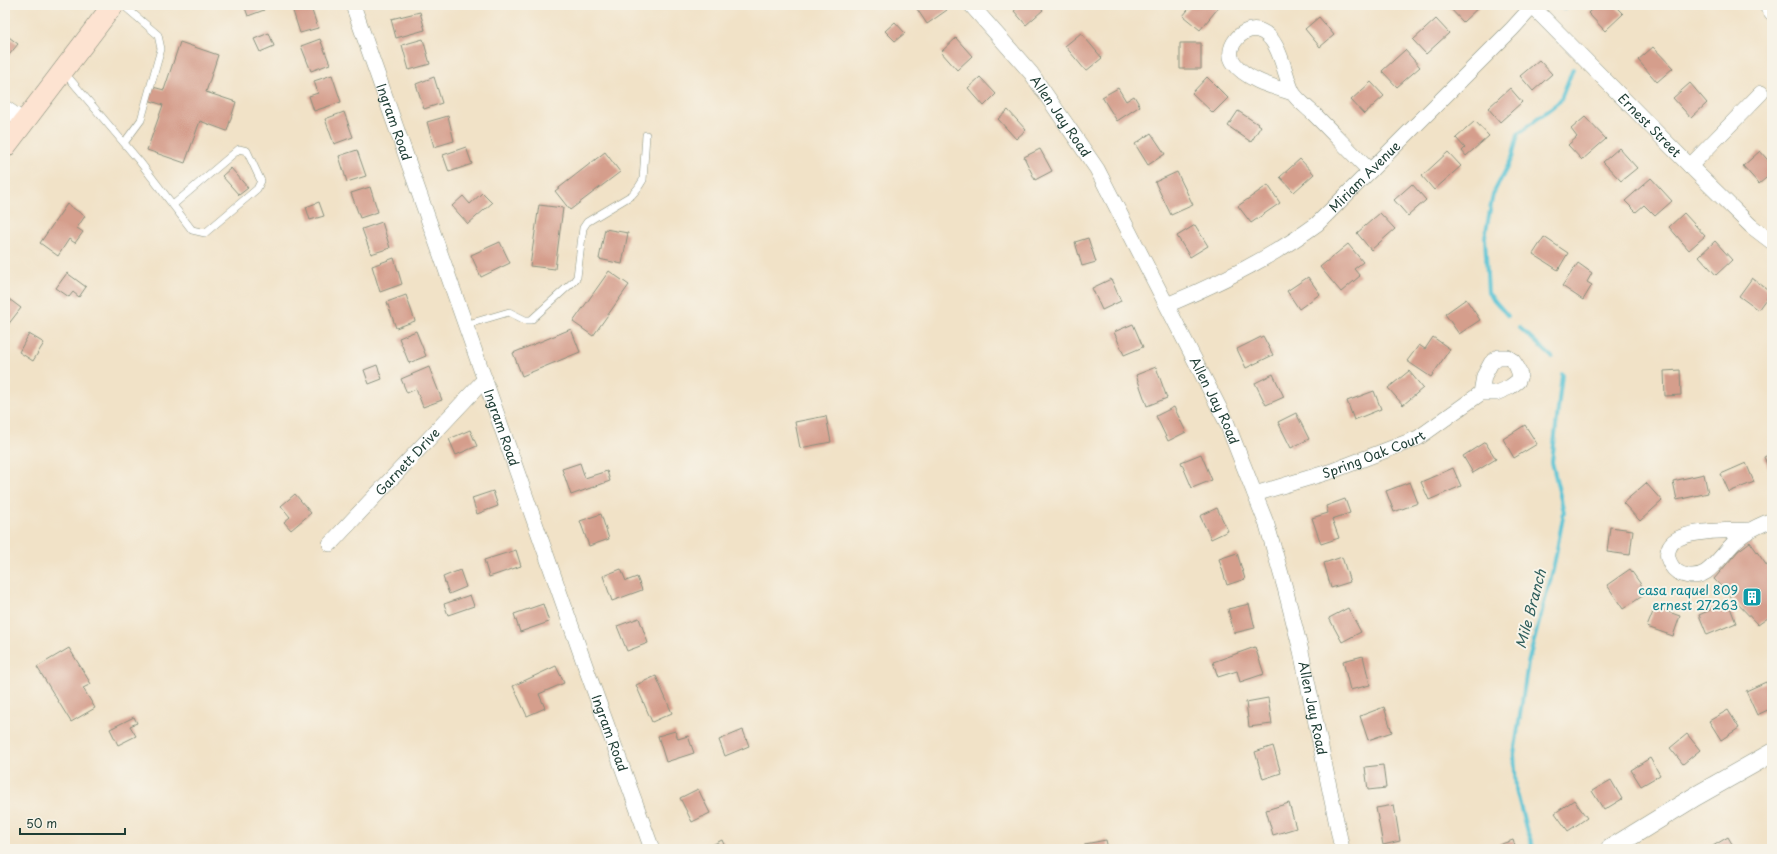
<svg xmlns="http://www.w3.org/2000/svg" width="1777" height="854" font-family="'Playpen Sans',sans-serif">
<rect width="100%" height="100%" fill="#f7f3e8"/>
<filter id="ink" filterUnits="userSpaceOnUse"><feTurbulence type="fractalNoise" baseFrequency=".025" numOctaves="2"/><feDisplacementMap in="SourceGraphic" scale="8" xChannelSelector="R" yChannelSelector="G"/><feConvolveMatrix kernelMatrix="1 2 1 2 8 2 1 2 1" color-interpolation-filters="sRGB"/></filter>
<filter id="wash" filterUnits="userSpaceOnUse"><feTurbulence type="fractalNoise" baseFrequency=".012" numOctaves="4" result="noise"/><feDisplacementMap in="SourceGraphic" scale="16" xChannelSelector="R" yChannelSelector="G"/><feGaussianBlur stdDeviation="0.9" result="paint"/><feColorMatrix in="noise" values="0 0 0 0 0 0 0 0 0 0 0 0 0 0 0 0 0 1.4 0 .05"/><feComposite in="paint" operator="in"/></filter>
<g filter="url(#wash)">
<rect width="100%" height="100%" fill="#f1e2c7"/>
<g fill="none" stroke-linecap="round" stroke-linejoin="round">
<path stroke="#59c3d4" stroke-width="4" d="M1565,8L1566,5
M1508,316L1488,293L1485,237L1493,194L1512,158L1518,134L1560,101L1573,69
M1519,327L1552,357
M1534,849L1527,832L1516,789L1514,754L1528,663L1553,570L1564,512L1552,462L1562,374"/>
</g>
<g id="blocks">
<path fill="#d59e8c" d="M244,5H262L264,10L248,16Z
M301,5H310L318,28L300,33L292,8Z
M923,5H944L947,10L927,24L917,9Z
M1021,5H1039L1043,10L1026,25L1014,11Z
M1192,5H1217L1219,7L1200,30L1183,16Z
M1451,5H1481L1463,22L1449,7Z
M1596,5H1614L1623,14L1605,31L1588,13Z
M420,12L425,30L396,38L391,19Z
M1319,17L1334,35L1320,47L1305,29Z
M1436,19L1449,33L1426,54L1413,40Z
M895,22L905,33L895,41L885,31Z
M269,33L274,46L260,52L254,39Z
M1081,33L1102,58L1086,71L1065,46Z
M5,34L18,44L5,60Z
M956,38L972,56L957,70L941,52Z
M320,39L330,64L311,71L301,46Z
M423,39L430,64L409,70L402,45Z
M180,42L218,55L206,92L236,102L227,131L200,121L185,163L147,150L163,105L148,100L153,87L164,90Z
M1180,43H1201V69H1180Z
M1653,47L1673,68L1657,82L1638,60Z
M1405,50L1420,67L1397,87L1382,71Z
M1539,60L1552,74L1533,91L1520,76Z
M332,75L341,102L314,111L309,96L318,93L314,81Z
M434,77L442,103L424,109L416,84Z
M980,77L996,94L984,106L968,88Z
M1207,77L1228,98L1213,113L1192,93Z
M1371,82L1384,96L1364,114L1351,100Z
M1690,83L1707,103L1691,118L1673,98Z
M1118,88L1126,101L1134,96L1140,106L1117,121L1102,97Z
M1510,88L1522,102L1500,122L1488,108Z
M1008,110L1026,130L1016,139L998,119Z
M1238,111L1261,126L1251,142L1228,126Z
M344,112L353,137L334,144L325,119Z
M448,116L454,141L434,147L427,122Z
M1585,117L1606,139L1582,160L1568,145L1577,137L1571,129Z
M1475,121L1489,136L1466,156L1462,151L1465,148L1456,138Z
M1151,133L1165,154L1148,165L1135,144Z
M466,147L472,164L449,172L443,155Z
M1619,148L1637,168L1621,181L1603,162Z
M1040,149L1052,171L1035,180L1024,157Z
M357,150L366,176L347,182L339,156Z
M1760,151L1772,165V173L1759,184L1743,166Z
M605,152L620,172L570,210L555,191Z
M1448,152L1461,166L1434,190L1422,176Z
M1300,159L1314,174L1294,192L1280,177Z
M231,168L248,188L239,195L222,176Z
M1177,172L1193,205L1171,215L1155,182Z
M1651,178L1672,201L1655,216L1644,205L1636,212L1625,201Z
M1412,184L1426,200L1408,216L1394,200Z
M1268,185L1280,203L1251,223L1238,206Z
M370,187L378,212L360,218L351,193Z
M482,193L492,203L468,224L452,206L463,196L470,204Z
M319,202L324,216L310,220L306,207Z
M67,204L85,216L77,228L83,232L75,243L69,239L58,256L40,243Z
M539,205L563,208L555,269L530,266Z
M1380,213L1395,229L1371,250L1357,233Z
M1684,213L1705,236L1689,250L1669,227Z
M382,222L390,248L371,254L362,229Z
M1195,225L1208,246L1190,257L1177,236Z
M605,229L628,233L622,264L599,259Z
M1544,237L1568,253L1558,270L1533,254Z
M1088,238L1096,262L1082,266L1075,242Z
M1715,241L1732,260L1716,275L1699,256Z
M500,242L510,263L481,277L471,255Z
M1348,244L1363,262L1354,269L1360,276L1341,292L1320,267Z
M394,258L402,284L380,292L372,266Z
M1578,263L1592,273L1587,282L1592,285L1583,300L1562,286Z
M609,271L629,285L593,336L573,322Z
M67,273L86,287L79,297L73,292L69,297L56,288Z
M1308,277L1320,294L1299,309L1287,291Z
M1752,278L1771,292L1758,310L1739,296Z
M1111,279L1121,301L1102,310L1092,288Z
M406,295L415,321L396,328L387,302Z
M5,296L21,308L7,326L5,324Z
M1466,299L1480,320L1459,334L1445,314Z
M1133,324L1143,347L1124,355L1114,332Z
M571,329L580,352L522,376L513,353Z
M416,331L426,356L409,363L399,338Z
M29,334L44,343L33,361L19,352Z
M1263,336L1273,355L1246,368L1237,349Z
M1433,337L1450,349L1431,377L1407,361L1419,345L1425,349Z
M377,365L382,379L369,384L364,370Z
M429,367L442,400L423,407L416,389L407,393L401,379Z
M1156,367L1167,398L1147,406L1136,375Z
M1680,370L1681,395L1665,396L1664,371Z
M1409,371L1423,388L1403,405L1388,388Z
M1273,374L1284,397L1266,405L1255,383Z
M1374,391L1381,409L1354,420L1347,401Z
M1174,407L1186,432L1168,441L1156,416Z
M1296,413L1309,439L1291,448L1278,422Z
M826,416L831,442L800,448L795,422Z
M1525,425L1537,444L1514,458L1503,439Z
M470,430L477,446L456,455L449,439Z
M1485,442L1496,459L1473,473L1463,456Z
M1772,453V476L1764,457Z
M1201,454L1212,480L1192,488L1181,462Z
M580,463L585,478L607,471L610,481L571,495L562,469Z
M1746,463L1754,482L1729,492L1721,474Z
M1453,468L1461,486L1429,500L1421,482Z
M1704,474L1708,493L1677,500L1673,481Z
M1410,482L1418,503L1394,512L1386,491Z
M1646,483L1662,501L1640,521L1623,503Z
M493,491L498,506L477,514L472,498Z
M295,494L311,513L291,530L284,522L290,517L281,506Z
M1345,499L1350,513L1332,519L1339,538L1321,544L1312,518L1328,513L1326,506Z
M1217,508L1228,531L1211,539L1200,516Z
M601,514L609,539L589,546L580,521Z
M1610,527L1633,530L1630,555L1607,552Z
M1750,542L1772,573V615L1758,625L1714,579L1738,551Z
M516,550L521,566L489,577L484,560Z
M1237,553L1245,579L1227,585L1219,559Z
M1342,557L1350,582L1331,588L1324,563Z
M621,569L626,581L637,577L642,590L612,601L603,576Z
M1630,569L1647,593L1623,609L1607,585Z
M460,570L466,587L449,594L443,577Z
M470,595L474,606L448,615L444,604Z
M1728,602L1736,623L1707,635L1699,615Z
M543,604L549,622L520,632L514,614Z
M1249,604L1255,628L1234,633L1228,609Z
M1655,607L1680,616L1673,636L1647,627Z
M1348,608L1361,632L1342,642L1329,618Z
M639,618L648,643L627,651L617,626Z
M1255,647L1264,674L1240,682L1237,671L1218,677L1213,662Z
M69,648L91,684L83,688L95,708L71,722L37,667Z
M1363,656L1370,685L1350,690L1343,661Z
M556,666L564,683L539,694L545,708L527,716L513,686Z
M656,676L672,713L652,722L636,685Z
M1766,682L1772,695V708L1757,715L1746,691Z
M1268,698L1272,724L1249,727L1246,702Z
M1384,707L1392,732L1368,740L1360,716Z
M1728,710L1739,728L1721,740L1709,721Z
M134,717L137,723L130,726L136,736L118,745L110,729Z
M743,730L749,746L725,756L719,740Z
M675,731L678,739L688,736L694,753L666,762L658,736Z
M1687,734L1700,750L1683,764L1670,748Z
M1273,746L1281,773L1263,779L1255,752Z
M1650,758L1660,775L1641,786L1631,770Z
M1383,765L1386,788L1368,790L1365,767Z
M1611,780L1622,799L1604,810L1592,791Z
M698,789L710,813L692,822L680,798Z
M1574,800L1587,818L1568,831L1555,813Z
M1289,803L1296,828L1273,835L1266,810Z
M1394,805L1400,841L1383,845L1376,808Z
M1728,837L1735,849H1708Z
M722,840L726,849H704Z
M1106,840L1108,849H1086L1085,844Z
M1513,840L1516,849H1493V847Z"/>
</g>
</g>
<g filter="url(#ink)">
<use href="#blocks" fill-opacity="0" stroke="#88907e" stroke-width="1"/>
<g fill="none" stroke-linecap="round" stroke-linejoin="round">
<defs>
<path id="service" d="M123,5L158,35L161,49L141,120L124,143
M64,72L140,162L192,230L205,233L257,189L261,181L247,151L239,149L173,205
M465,325L509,312L525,320H531L574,281L577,277L583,228L587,222L632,195L638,188L643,180L646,135"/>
<g id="minor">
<path id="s1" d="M353,5L586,668L652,849"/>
<path id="s2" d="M971,5L1031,73L1097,169L1226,421L1267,525L1285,588L1301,651L1342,849"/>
<path id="s3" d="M1531,5L1690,166L1751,226L1772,242"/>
<path d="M1766,5L1772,13"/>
<path d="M1293,93C1274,87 1246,80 1234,63C1223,49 1242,26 1258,30C1281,36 1284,77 1293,93C1297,100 1308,108 1314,114C1333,133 1351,152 1370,171"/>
<path d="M5,108L24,121"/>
<path d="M1690,166L1761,93"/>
<path id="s4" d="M1167,305C1220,283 1271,258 1317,224L1512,29L1532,7"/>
<path id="s5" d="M1255,494L1332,471L1418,438L1481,393H1496L1510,387L1518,381L1520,375L1517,367L1513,361L1507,357H1498L1491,363L1484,376L1481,393"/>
<path d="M1749,530C1731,531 1676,528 1669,548C1666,555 1668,559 1671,565C1678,577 1695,579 1706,572C1718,563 1728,547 1740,537C1750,529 1761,525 1772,520"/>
<path id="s6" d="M330,544L485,379"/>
</g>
<path id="tertiary" d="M1610,849L1696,796L1772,753"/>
<path id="secondary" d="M5,147L113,5"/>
</defs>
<use href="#service" stroke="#88907e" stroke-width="8"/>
<use href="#minor" stroke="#88907e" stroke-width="16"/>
<use href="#tertiary" stroke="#88907e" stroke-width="20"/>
<use href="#secondary" stroke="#88907e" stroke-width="22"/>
<use href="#service" stroke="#fff" stroke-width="7"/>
<use href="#minor" stroke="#fff" stroke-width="15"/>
<use href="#tertiary" stroke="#fff" stroke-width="19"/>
<use href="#secondary" stroke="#fde3d1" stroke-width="21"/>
</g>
</g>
<defs>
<symbol id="building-square" viewBox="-11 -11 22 22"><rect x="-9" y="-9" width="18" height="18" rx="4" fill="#0f9aa8" stroke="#f7f3e8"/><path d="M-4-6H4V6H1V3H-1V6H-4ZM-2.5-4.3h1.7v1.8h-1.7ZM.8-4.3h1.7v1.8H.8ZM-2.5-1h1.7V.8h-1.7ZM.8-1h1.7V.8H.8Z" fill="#fff"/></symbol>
</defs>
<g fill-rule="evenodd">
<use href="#building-square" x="1741" y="586" width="22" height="22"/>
</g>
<g text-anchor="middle" stroke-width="4" stroke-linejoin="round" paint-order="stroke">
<g font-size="13" fill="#1f3d34" stroke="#f7f3e8">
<text dy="5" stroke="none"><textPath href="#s2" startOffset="143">Allen Jay Road</textPath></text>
<text dy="5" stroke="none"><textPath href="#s1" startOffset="124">Ingram Road</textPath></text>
<text dy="5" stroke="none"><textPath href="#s3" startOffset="169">Ernest Street</textPath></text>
<text dy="5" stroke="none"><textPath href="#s4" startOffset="238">Miriam Avenue</textPath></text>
<text dy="5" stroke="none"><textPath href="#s2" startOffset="467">Allen Jay Road</textPath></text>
<text dy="5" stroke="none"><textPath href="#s1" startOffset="448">Ingram Road</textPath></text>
<text dy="5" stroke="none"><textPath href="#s5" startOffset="125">Spring Oak Court</textPath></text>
<text dy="5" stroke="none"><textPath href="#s6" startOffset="113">Garnett Drive</textPath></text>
<text dy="5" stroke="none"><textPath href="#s2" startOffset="791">Allen Jay Road</textPath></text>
<text dy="5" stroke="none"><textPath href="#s1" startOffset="772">Ingram Road</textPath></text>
</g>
<g font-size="13" fill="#0d838f" stroke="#f7f3e8" text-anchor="end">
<text x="1738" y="595">casa raquel 809<tspan x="1738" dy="15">ernest 27263</tspan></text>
</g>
<g font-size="14" font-style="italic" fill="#2e5e5c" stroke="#f7f3e8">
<text transform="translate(1531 609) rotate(-75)" y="5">Mile Branch</text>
</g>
</g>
<rect width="1777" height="854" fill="none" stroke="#f7f3e8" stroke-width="20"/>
<path d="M20 828v6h105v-6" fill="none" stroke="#1f3d34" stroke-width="2"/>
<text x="26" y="828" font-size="12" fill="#1f3d34" stroke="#f7f3e8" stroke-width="3" paint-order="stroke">50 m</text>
</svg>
